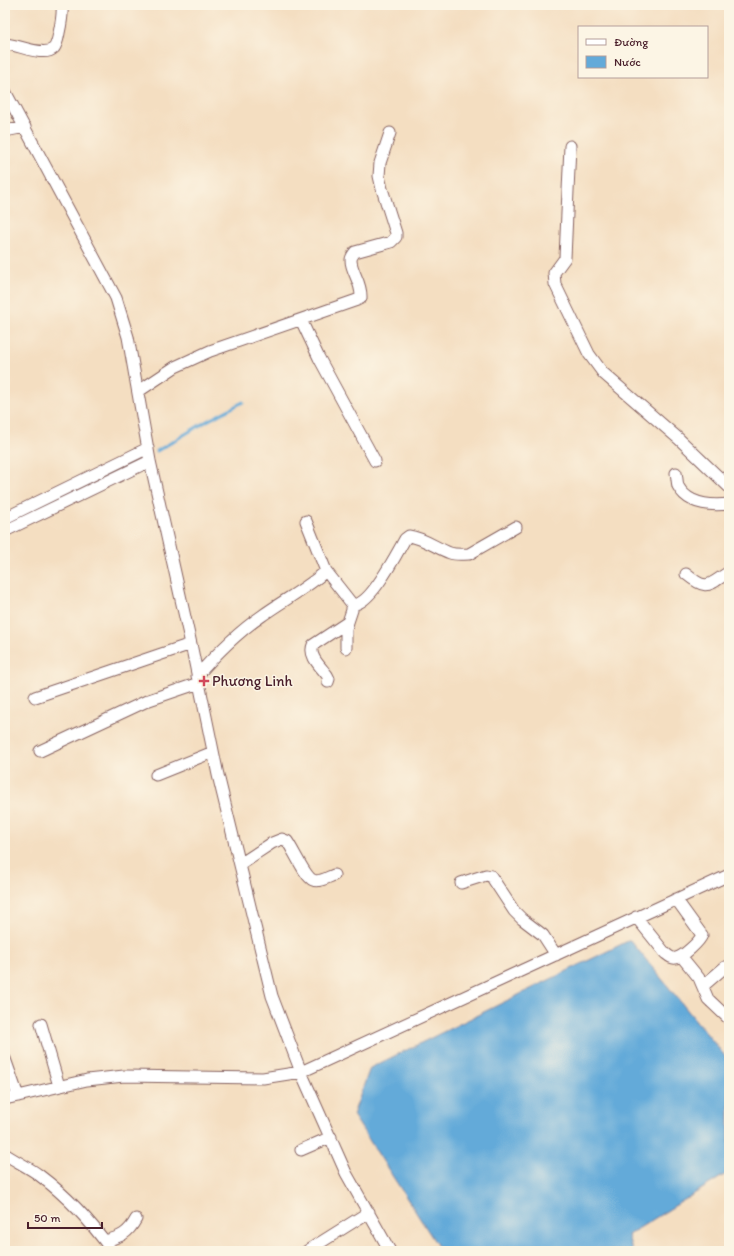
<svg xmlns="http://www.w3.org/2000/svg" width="734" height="1256" font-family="Itim,sans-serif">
<rect width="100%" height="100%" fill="#fcf5e5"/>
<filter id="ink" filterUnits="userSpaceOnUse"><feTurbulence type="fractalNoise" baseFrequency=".025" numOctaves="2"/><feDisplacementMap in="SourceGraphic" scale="8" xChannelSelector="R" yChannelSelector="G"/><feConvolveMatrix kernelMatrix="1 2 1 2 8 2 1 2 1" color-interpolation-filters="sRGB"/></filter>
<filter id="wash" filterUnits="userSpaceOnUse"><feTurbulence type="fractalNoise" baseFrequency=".012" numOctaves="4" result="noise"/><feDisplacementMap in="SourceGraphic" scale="16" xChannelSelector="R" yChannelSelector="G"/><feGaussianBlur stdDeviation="0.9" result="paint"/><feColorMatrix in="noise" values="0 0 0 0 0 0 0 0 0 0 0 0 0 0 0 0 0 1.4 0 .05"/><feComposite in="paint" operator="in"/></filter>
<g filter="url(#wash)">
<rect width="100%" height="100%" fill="#f4dec1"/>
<path fill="#63aad9" stroke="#566482" d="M630,940L729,1061V1172L628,1235L632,1251H441L353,1115L370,1068Z"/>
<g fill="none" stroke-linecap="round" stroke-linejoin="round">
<path stroke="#63aad9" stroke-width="3" d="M157,451L207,421L243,402
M5,525L147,456"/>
</g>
</g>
<g filter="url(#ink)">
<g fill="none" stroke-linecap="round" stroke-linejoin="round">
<defs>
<path id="minor" d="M5,44C17,44 44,58 54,48C57,44 58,38 59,33C61,24 63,15 62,5
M5,91L116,298L128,337L150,461L191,644L218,775L272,996L301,1072L346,1173L390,1251
M5,131L25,127
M570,146L565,258L554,273L555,284L589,354L603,373L679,439L729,487
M301,320L319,358L375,461
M139,391L175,367L210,351L357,300L361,298C362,282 351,272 351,260C351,257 353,255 355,252L391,242L396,237V233L382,189L379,176L380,163L390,133
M676,473C677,477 677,482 678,486C688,505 711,506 729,504
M5,518L148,448
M306,521L326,571L352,604C369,608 397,553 405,539L409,536C424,538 436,548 450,553C456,555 462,554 469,554L516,527
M5,531L150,461
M686,574C708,592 708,585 729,572
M346,648V630L348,622
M197,676C217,653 238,632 263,615C284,600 307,588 326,571
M328,682L329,679L327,675C321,667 308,656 313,645L348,622L352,610V604
M35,697L191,644
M40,751L149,700L199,683
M156,775L213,752
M240,864L272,843L282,839L287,841C293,849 305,877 313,880C319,883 328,877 334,875
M461,883L486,875L491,876L514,911L522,919L543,935L556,955
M636,917L665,953C669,956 672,959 676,958C683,957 700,941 702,935L676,899
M681,956L699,978L708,999L729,1019
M703,986L725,967
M41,1024L59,1086
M5,1059L18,1096
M5,1099L87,1080L124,1076L263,1078L301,1072L729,875
M301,1150L331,1137
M5,1154C15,1161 30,1168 39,1175C67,1196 92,1223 112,1251
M105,1241C120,1237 128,1234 136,1219
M307,1251L369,1212"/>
</defs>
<use href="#minor" stroke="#866260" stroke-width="13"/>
<use href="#minor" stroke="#fff" stroke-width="11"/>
</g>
</g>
<path fill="#d1495b" stroke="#fcf5e5" stroke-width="1.5" d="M202 675h4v4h4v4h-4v4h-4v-4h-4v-4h4z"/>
<g text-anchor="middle" stroke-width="3" stroke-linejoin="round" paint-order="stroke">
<g font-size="15" fill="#4a1f2b" stroke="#fcf5e5" text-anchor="start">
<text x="212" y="686">Phương Linh</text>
</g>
</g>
<rect width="734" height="1256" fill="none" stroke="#fcf5e5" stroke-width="20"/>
<rect x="578" y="26" width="130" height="52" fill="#fcf5e5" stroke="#b59f9b"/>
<rect x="586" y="39" width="20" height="6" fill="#ffffff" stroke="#b59f9b"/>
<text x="614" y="46" font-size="12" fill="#4a1f2b">Đường</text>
<rect x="586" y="56" width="20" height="12" fill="#63aad9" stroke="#b59f9b"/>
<text x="614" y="66" font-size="12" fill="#4a1f2b">Nước</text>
<path d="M28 1222v6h74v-6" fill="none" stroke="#4a1f2b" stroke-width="2"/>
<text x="34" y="1222" font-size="12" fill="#4a1f2b" stroke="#fcf5e5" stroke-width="3" paint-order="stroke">50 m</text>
</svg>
